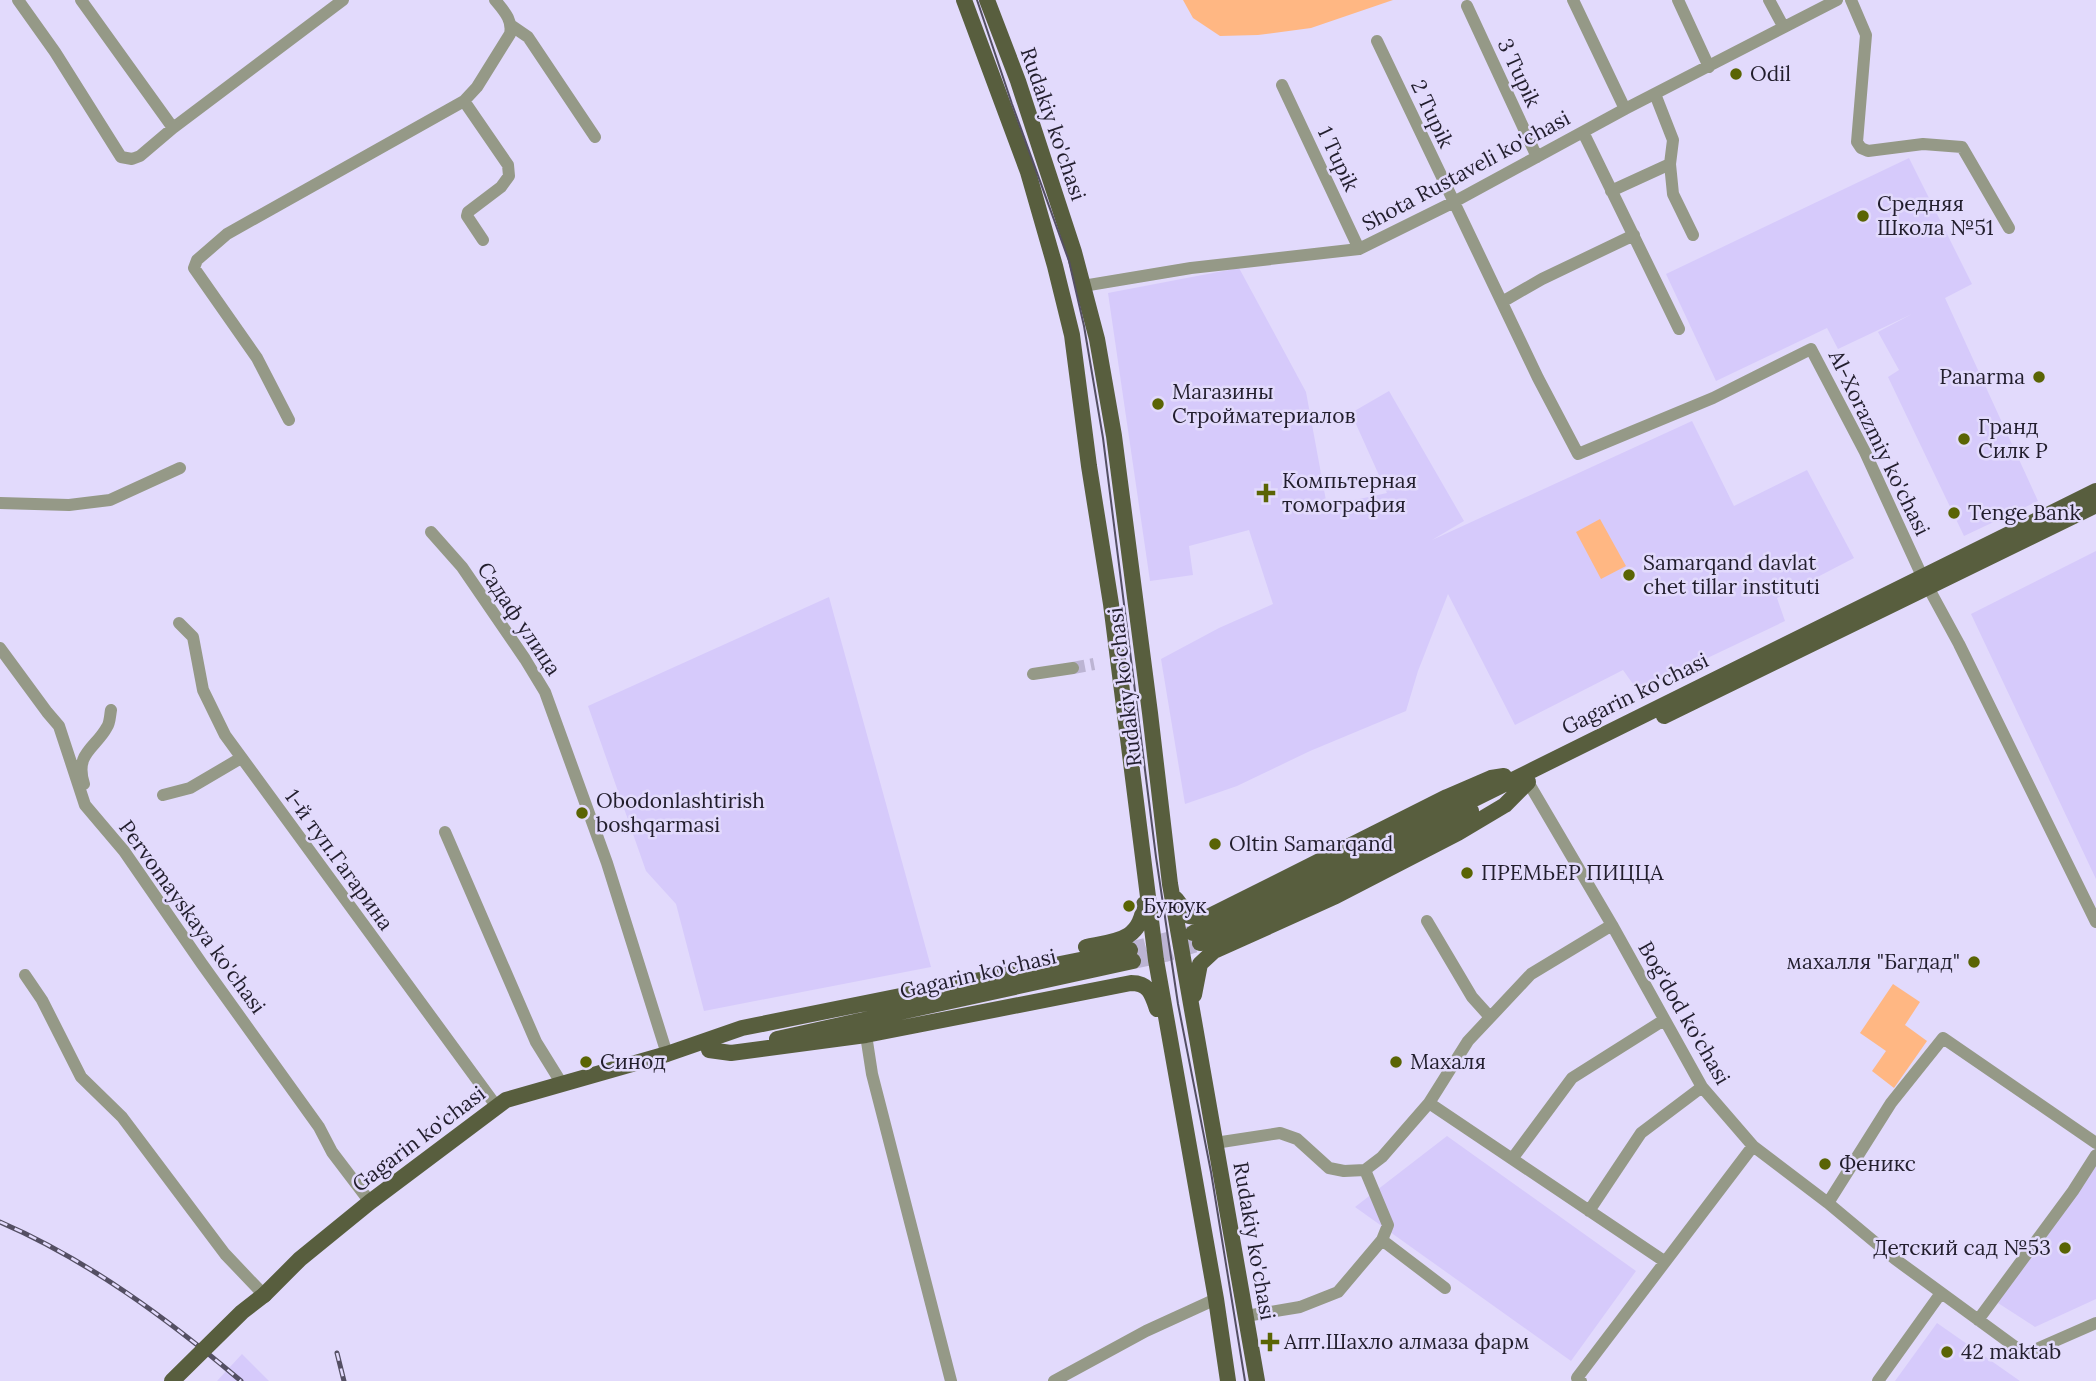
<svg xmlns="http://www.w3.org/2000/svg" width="2096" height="1381" font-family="Lora,serif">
<rect width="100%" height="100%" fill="#e2dafc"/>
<path fill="#d6cafb" d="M1909,158L1972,284L1945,298L2038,501L1964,536L1888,377L1899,370L1878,332L1912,314L1838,349L1827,328L1716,381L1666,274Z
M1239,268L1306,392L1327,506L1387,493L1351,413L1389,391L1464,521L1432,540L1692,421L1734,506L1807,470L1854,558L1777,598L1785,621L1638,691L1623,670L1515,725L1448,594L1418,671L1406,711L1310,751L1237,786L1185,804L1161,659L1219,628L1273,604L1249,530L1189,546L1193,575L1150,581L1108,293Z
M2096,551V879L1971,614Z
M829,597L931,967L704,1011L676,904L646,871L588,706Z
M1447,1136L1636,1271L1571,1361L1355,1207Z
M2096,1161V1299L2035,1327L1998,1303Z
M1937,1323L2020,1381H1895Z
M242,1354L269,1381H217Z"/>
<path fill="#ffb783" d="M1183,0H1393L1311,28L1258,35L1220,36L1193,18Z
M1600,519L1626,566L1601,579L1576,532Z
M1893,984L1920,1002L1905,1025L1927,1041L1894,1088L1872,1071L1886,1051L1860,1033Z"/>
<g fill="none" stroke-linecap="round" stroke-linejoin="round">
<path stroke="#bcb4d3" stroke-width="12" stroke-dasharray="12 6" stroke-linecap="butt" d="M1073,668L1094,664"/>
<path stroke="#bcb4d3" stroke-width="16" stroke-dasharray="16 8" stroke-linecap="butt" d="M1130,950L1190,934
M1133,961L1165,954L1200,943"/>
<path stroke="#959987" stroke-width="12" d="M18,0L55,52L121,157L132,159L140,156L173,128
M81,0L173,128L343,0
M1573,0L1625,109
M1678,0L1709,67
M1769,0L1783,26
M1851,0L1866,35L1857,142L1861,148L1868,151L1923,144L1962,147L2009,228
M1467,6L1537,157
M512,26L528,37L595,137
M1377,41L1538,378L1578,454L1713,398L1811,349L1865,452L1922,576L1959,644L2096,922
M1282,85L1359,249
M1655,94L1673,140L1670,164L1673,194L1693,235
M464,101L508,165L509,176L501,187L468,212L467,216L483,240
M1583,132L1679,329
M1611,191L1670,164
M1083,286L1191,268L1359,249L1452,203L1625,109L1837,0
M1502,302L1542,279L1634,235
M289,420L257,358L194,268L197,260L227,234L464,101L477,87L510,34C513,20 504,11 495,0
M0,503L69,505L110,500L180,468
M431,532L462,567L525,659L545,692L607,863L667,1054
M179,623L193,637L203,690L225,735L497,1107
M0,648L47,712L59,726L85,805L124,851L202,964L319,1127L332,1152L370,1202
M1033,674L1073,668
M1528,782L1612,925L1702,1087L1753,1146L1828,1203L1895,1259L2025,1354L2096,1323
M84,784C74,753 96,748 107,727C110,723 110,715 111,710
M163,795L190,788L241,758
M445,832L536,1042L562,1084
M1427,921L1472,997L1490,1017
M1612,925L1531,974L1468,1041L1429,1103L1664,1261
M25,975L42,1000L81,1077L122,1117L225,1254L264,1295
M866,1035L872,1074L951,1381
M1215,1143L1280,1133L1297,1139L1329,1168L1344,1171L1365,1170L1388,1225L1382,1240
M1512,1159L1572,1078L1664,1020
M1365,1170L1382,1157L1429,1103
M1828,1203L1891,1103L1943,1038L2096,1143
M1589,1211L1641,1133L1702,1087
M1246,1316L1300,1307L1338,1292L1382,1240L1445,1288
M1978,1320L2073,1191L2096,1155
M1054,1381L1146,1331L1216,1299
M1581,1381L1577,1378L1753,1146
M1878,1381L1941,1293"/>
<path stroke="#585e3e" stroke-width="16" d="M964,0L1028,172L1055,266L1072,335L1089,466L1111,604L1156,960L1216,1299L1228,1381
M987,0L1018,81L1074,252L1097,339L1114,436L1150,713L1170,884L1257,1381
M1664,716L2096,505
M1176,899L1189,916L1206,918L1447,797L1491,778L1504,776
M1193,933L1242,914L2096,491
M1200,943L1268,916L1471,811
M1086,947C1116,941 1141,941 1144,904
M1194,995L1200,964L1214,951L1336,896L1458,833L1505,805L1528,782
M777,1039L1133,961
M709,1050L731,1053L866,1035L1131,983C1149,983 1152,994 1157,1009
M264,1295L300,1259L370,1202L506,1100L667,1054L742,1028L1130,950"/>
<path stroke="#544f63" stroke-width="2" d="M977,0L1012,104L1069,261L1084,326L1103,438L1156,857L1178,1004L1211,1172L1245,1381"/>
<defs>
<path id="rail" d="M0,1222C88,1260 168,1319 241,1381
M337,1353L344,1381"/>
</defs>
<use href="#rail" stroke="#544f63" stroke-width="5"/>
<use href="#rail" stroke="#e2dafc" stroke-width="2.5" stroke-dasharray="8" stroke-linecap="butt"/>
<path stroke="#585e3e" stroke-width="16" d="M172,1381L242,1312L264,1295"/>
</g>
<g fill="#5a6404" stroke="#e2dafc" stroke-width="2.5">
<circle cx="1736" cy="74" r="7"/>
<circle cx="1863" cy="216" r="7"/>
<circle cx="2039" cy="377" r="7"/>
<circle cx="1158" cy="404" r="7"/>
<circle cx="1964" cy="439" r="7"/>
<path d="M1262.5 482.5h7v7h7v7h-7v7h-7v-7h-7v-7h7z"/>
<circle cx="1954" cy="513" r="7"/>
<circle cx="1629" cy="575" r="7"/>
<circle cx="582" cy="813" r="7"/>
<circle cx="1215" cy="844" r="7"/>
<circle cx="1467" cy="873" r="7"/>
<circle cx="1129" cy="906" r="7"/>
<circle cx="1974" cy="962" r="7"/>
<circle cx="586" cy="1062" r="7"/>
<circle cx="1396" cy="1062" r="7"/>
<circle cx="1825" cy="1164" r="7"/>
<circle cx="2065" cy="1248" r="7"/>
<path d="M1266.5 1331.5h7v7h7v7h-7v7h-7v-7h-7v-7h7z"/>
<circle cx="1947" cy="1352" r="7"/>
</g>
<g text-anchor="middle" stroke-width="5" stroke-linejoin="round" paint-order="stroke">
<g font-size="21" fill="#221e2d" stroke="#e2dafc">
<text transform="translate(1519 73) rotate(65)" y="7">3 Tupik</text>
<text transform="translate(1432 114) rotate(65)" y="7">2 Tupik</text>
<text transform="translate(1053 124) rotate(71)" y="7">Rudakiy ko'chasi</text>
<text transform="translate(1338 159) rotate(65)" y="7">1 Tupik</text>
<text transform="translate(1466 171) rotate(-28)" y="7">Shota Rustaveli ko'chasi</text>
<text transform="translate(1879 443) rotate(64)" y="7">Al-Xorazmiy ko'chasi</text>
<text transform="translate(519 619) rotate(56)" y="7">Садаф улица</text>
<text transform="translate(1125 687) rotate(-97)" y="7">Rudakiy ko'chasi</text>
<text transform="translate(1635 694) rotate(-26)" y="7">Gagarin ko'chasi</text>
<text transform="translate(339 860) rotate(54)" y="7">1-й туп.Гагарина</text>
<text transform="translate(192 917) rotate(54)" y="7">Pervomayskaya ko'chasi</text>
<text transform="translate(978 974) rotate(-13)" y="7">Gagarin ko'chasi</text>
<text transform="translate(1684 1013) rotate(60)" y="7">Bog'dod ko'chasi</text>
<text transform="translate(419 1139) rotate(-37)" y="7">Gagarin ko'chasi</text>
<text transform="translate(1254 1241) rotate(80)" y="7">Rudakiy ko'chasi</text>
</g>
<g font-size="21" fill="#221e2d" stroke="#e2dafc" text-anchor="start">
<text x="1750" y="81">Оdil</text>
<text x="1877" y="211">Средняя<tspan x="1877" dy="24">Школа №51</tspan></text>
<text x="2025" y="384" text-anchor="end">Panarma</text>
<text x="1172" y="399">Магазины<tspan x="1172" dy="24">Стройматериалов</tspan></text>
<text x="1978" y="434">Гранд<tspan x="1978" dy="24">Силк Р</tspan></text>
<text x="1282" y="488">Компьтерная<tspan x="1282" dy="24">томография</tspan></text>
<text x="1968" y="520">Tenge Bank</text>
<text x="1643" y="570">Samarqand davlat<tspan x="1643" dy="24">chet tillar instituti</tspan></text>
<text x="596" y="808">Obodonlashtirish<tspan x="596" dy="24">boshqarmasi</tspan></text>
<text x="1229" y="851">Oltin Samarqand</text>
<text x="1481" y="880">ПРЕМЬЕР ПИЦЦА</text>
<text x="1143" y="913">Буюук</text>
<text x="1960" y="969" text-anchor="end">махалля "Багдад"</text>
<text x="600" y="1069">Синод</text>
<text x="1410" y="1069">Махаля</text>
<text x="1839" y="1171">Феникс</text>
<text x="2051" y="1255" text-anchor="end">Детский сад №53</text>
<text x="1284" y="1349">Апт.Шахло алмаза фарм</text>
<text x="1961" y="1359">42 maktab</text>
</g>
</g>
</svg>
